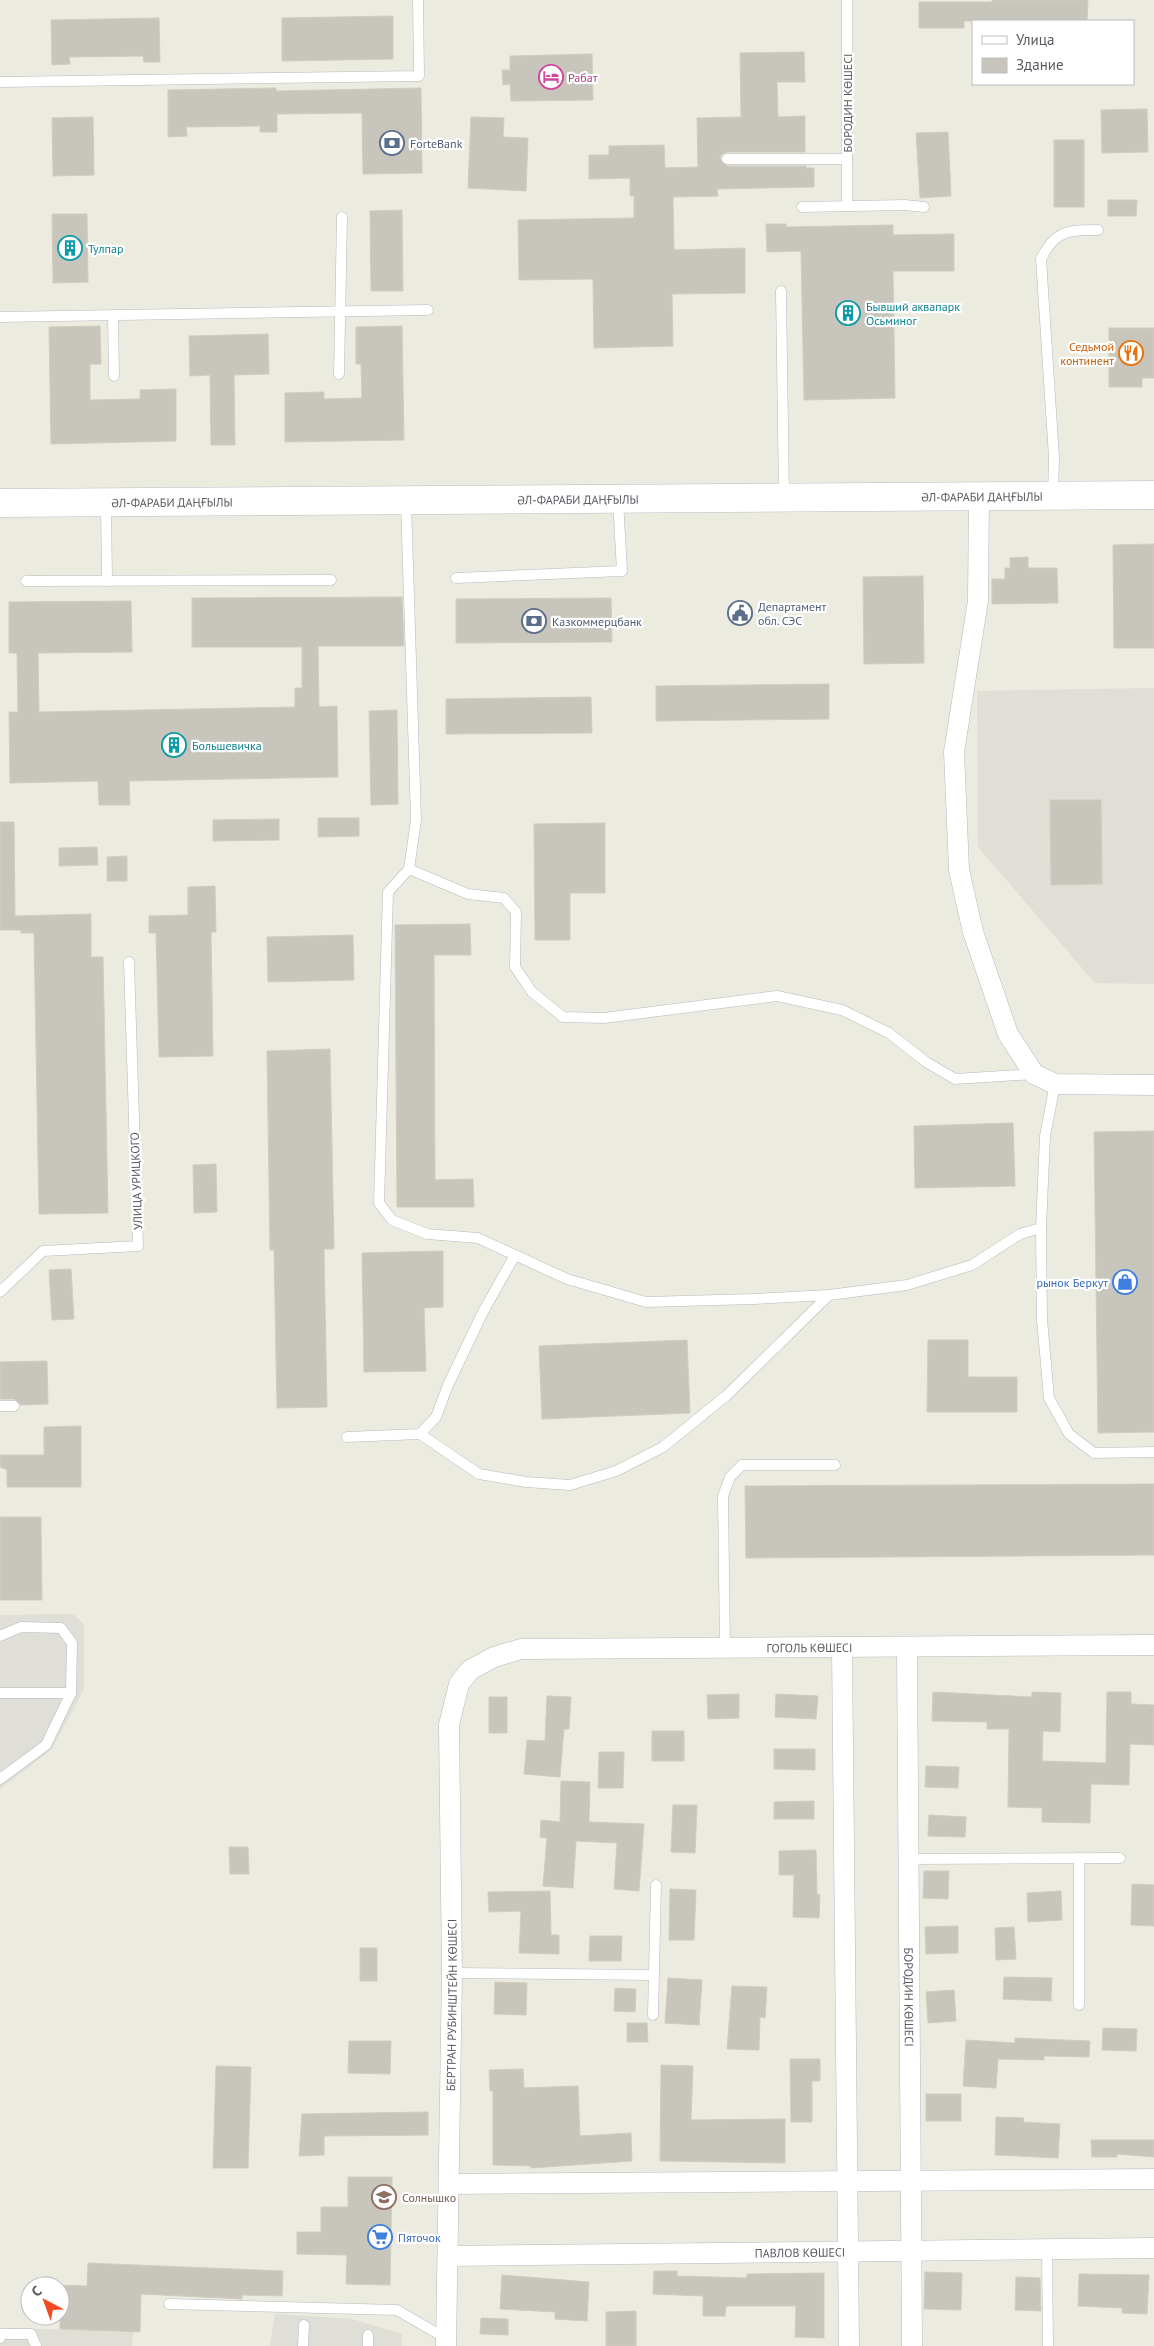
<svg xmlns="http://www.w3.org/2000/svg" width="1154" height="2346" font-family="'PT Sans',sans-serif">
	<rect width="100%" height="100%" fill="#ecebdf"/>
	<g fill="#dfded7">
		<polygon points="1154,688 1154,984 1095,983 978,847 977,691"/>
		<polygon points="73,1614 84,1624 84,1689 52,1749 0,1789 0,1615"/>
		<polygon points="275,2314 352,2319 402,2334 402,2346 270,2346"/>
		<polygon points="8,2328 133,2332 132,2346 0,2346 0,2331"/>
	</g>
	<g fill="#c7c5bc" stroke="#d1cdbd">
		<polygon points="992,0 1088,0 1087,21 964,21 964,28 919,28 919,2 992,2"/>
		<polygon points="393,16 393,59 282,61 282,18"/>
		<polygon points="159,18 160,62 144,62 143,56 69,57 70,64 52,65 51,20"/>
		<polygon points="804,52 805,82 777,82 778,117 805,116 805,152 727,152 721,155 720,159 727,166 806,166 806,168 814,168 814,187 717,189 718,196 673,197 674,250 745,248 745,293 672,294 673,346 594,348 593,279 519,280 518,220 634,218 634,196 630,196 630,178 589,179 589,155 609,155 609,146 664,145 665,168 698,167 697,118 741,117 740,53"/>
		<polygon points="592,54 593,100 511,101 510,84 503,85 502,70 510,70 510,56"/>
		<polygon points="276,88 276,91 421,88 422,173 363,174 362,113 277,114 277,132 260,132 260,126 186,127 187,136 168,137 168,90"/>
		<polygon points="1147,109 1148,152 1102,153 1101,110"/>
		<polygon points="93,117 94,175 53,176 52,118"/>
		<polygon points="471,117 504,118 503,137 528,138 526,191 468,188"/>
		<polygon points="948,132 951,196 920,198 916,133"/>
		<rect x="1054" y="140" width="30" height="67"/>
		<polygon points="1108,200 1137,200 1136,216 1108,216"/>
		<polygon points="402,210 403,291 371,291 370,211"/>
		<polygon points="52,214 87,214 88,282 53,283"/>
		<polygon points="766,224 786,224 786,227 893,225 893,235 954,234 954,271 893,271 895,398 804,400 801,251 767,252"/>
		<polygon points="100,326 101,364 90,364 90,400 140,399 140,390 176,389 176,441 51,444 49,327"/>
		<polygon points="402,326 404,440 285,442 285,393 324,392 324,399 362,398 361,364 356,364 356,327"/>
		<polygon points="1109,328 1154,328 1154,378 1142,378 1142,387 1109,387"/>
		<polygon points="268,334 269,374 234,375 235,445 211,445 210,375 190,376 189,336"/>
		<polygon points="1154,544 1154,648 1114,648 1113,545"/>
		<polygon points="1028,557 1028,568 1057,568 1058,603 992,604 992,579 1005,579 1005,568 1010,568 1010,558"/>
		<polygon points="923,576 924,663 864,664 863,577"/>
		<polygon points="402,597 404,646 318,646 319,707 337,706 338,777 129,781 130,805 99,805 98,781 10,783 9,712 18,712 17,653 9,653 9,602 131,601 132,652 38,653 39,712 295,707 295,688 302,688 302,647 192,647 192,598"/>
		<polygon points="611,598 612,642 456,643 456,599"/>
		<polygon points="829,684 829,719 656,721 656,686"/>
		<polygon points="591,697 592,733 446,734 446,699"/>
		<polygon points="397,710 398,804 371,805 369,711"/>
		<polygon points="1050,800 1101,800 1102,884 1051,885"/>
		<polygon points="318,818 359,818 359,836 318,837"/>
		<polygon points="279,819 279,840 213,841 213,820"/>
		<polygon points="0,822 14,822 15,916 91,914 91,957 103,957 108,1213 39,1214 34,933 21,933 21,930 0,930"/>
		<polygon points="605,823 605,893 570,893 570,940 535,940 534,824"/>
		<polygon points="97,847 98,865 59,866 59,848"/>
		<polygon points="127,856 127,881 107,881 107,857"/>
		<polygon points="215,886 216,932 211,932 213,1056 159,1057 156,933 149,933 149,916 188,915 188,887"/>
		<polygon points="470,924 471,955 434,955 435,1180 473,1179 474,1207 397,1207 395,925"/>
		<polygon points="353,935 354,980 268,982 267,937"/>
		<polygon points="330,1049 334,1249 324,1249 327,1407 277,1408 274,1250 270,1250 267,1051"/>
		<polygon points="1013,1123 1015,1186 915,1188 914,1126"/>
		<polygon points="1154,1131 1154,1432 1098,1433 1094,1132"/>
		<polygon points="216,1164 217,1212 194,1213 193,1165"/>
		<polygon points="443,1251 443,1307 424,1308 426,1371 364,1372 362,1253"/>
		<polygon points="71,1269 74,1319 52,1320 49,1270"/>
		<polygon points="687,1340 690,1413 542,1419 539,1346"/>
		<polygon points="928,1340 968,1340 968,1377 1017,1377 1017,1412 927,1412"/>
		<polygon points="47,1361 48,1404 21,1405 14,1399 0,1399 0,1362"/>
		<polygon points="81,1426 81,1487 7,1487 7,1470 0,1467 0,1455 44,1455 44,1427"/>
		<polygon points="1154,1484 1154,1555 746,1558 745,1486"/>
		<polygon points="0,1517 41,1517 42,1600 0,1600"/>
		<polygon points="933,1692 1032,1697 1032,1692 1061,1693 1060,1732 1043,1731 1042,1761 1106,1763 1107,1692 1131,1692 1131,1704 1154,1705 1154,1745 1130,1744 1129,1785 1091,1784 1090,1823 1042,1822 1042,1808 1008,1807 1009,1729 987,1729 987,1722 932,1721"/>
		<polygon points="739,1694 739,1718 708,1719 707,1695"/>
		<polygon points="776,1694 818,1696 816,1719 775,1717"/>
		<polygon points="547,1696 571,1697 569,1729 564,1729 560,1777 524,1774 527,1740 545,1741"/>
		<rect x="489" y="1697" width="18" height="36"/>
		<rect x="652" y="1731" width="32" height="30"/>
		<polygon points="774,1749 815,1749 815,1770 774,1769"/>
		<polygon points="599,1752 624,1752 623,1788 598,1788"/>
		<polygon points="926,1766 959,1767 958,1788 925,1787"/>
		<polygon points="561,1781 590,1782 589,1822 644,1824 639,1891 614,1889 617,1843 576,1841 573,1888 543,1886 547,1838 540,1837 541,1820 560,1822"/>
		<polygon points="814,1801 814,1819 774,1819 774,1802"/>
		<polygon points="673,1805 697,1805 695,1853 671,1852"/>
		<polygon points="929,1815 966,1817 965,1837 928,1836"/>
		<polygon points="229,1847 248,1847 249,1874 230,1874"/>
		<polygon points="816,1850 817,1894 820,1895 819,1918 793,1917 794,1875 779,1875 779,1851"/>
		<polygon points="924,1871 949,1871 948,1899 923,1898"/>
		<polygon points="1132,1884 1154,1885 1154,1926 1131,1925"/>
		<polygon points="670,1889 696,1890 694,1940 669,1940"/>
		<polygon points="550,1891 551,1935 559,1935 559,1954 519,1953 521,1911 489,1912 488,1892"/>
		<polygon points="1061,1891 1062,1920 1028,1922 1027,1893"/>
		<polygon points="958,1926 958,1953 926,1954 925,1927"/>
		<polygon points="1014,1927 1016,1959 996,1960 995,1928"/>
		<polygon points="590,1936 622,1936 621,1961 589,1961"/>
		<rect x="360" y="1948" width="17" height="33"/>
		<polygon points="1004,1977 1052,1978 1051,2001 1003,1999"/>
		<polygon points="668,1978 702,1980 699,2025 665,2023"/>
		<polygon points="495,1982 527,1983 526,2015 494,2014"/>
		<polygon points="732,1986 767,1987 765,2018 760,2017 759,2050 727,2049"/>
		<polygon points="615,1988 636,1989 635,2012 614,2011"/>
		<polygon points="954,1990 956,2021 928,2023 926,1992"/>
		<polygon points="627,2023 647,2023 648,2042 627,2042"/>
		<polygon points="1103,2028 1137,2029 1136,2051 1102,2050"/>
		<polygon points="1015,2038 1090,2041 1089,2057 1044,2056 1044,2060 998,2059 996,2088 963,2086 966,2040 1015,2043"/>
		<polygon points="349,2041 391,2041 390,2074 348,2073"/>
		<polygon points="790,2059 820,2059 820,2081 812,2081 812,2122 791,2122"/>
		<polygon points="661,2065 693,2066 691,2120 785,2119 785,2163 660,2161"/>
		<polygon points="216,2066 251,2067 248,2168 213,2168"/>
		<polygon points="523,2069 524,2088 578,2086 580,2136 631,2133 632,2161 531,2168 531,2166 493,2165 493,2091 490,2091 489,2070"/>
		<rect x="926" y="2094" width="35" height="27"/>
		<polygon points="428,2112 428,2135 324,2136 324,2155 299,2156 302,2114"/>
		<polygon points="996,2117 1024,2118 1023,2122 1060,2124 1058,2158 995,2155"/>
		<polygon points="1091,2140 1154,2140 1154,2157 1117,2154 1117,2157 1092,2157"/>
		<polygon points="348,2177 392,2177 390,2285 346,2284 347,2255 297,2254 297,2232 321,2232 321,2207 348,2207"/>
		<polygon points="88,2263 283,2271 282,2296 242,2295 242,2299 141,2294 140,2332 60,2329 60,2285 87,2286"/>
		<polygon points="654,2271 677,2271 677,2276 747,2278 747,2274 824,2273 824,2338 795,2337 796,2306 726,2306 725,2316 703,2316 703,2296 653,2294"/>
		<polygon points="925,2272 962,2273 961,2310 924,2309"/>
		<polygon points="1079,2274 1149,2275 1147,2314 1122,2313 1122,2308 1078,2306"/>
		<polygon points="502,2275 589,2282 587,2321 555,2319 555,2312 500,2309"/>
		<polygon points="1016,2277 1040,2278 1041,2311 1015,2310"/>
		<polygon points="636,2311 636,2346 606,2346 606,2312"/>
		<polygon points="481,2318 508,2319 508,2335 480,2334"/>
	</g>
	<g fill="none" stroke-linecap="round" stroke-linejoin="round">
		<defs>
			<g id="service">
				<polyline points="0,82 419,76 418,0"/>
				<polyline points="727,159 847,159"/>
				<polyline points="847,206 847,0"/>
				<polyline points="802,207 905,205 924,207"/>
				<polyline points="781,291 784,497"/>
				<polyline points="113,315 114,376"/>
				<polyline points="0,317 428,310"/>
				<polyline points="339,374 342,217"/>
				<path d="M1053,495L1054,457L1041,259C1055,230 1069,230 1098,230"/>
				<polyline points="406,502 416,820 409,869 388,892 379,1203 392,1220 427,1234 478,1238 567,1279 646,1302 754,1299 829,1295 907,1285 972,1265 1020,1234 1041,1228 1045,1136 1055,1084"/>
				<polyline points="106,504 107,581"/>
				<polyline points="456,578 622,571 618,500"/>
				<polyline points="26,581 331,580"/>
				<polyline points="409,869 468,894 504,898 516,912 515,967 532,992 563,1017 604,1018 777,996 842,1010 889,1033 926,1062 955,1079 1034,1074"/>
				<polyline points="1041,1228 1042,1319 1049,1398 1069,1434 1094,1453 1154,1452"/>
				<polyline points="0,1292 43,1251 138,1246 129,962"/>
				<polyline points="0,1406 14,1406"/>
				<polyline points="420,1434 479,1474 526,1482 570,1485 616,1471 663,1447 727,1395 829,1295"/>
				<polyline points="347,1437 420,1434 436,1417 448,1385 483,1312 515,1255"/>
				<polyline points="0,1636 21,1627 61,1628 72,1643 71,1693 46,1745 0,1779"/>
				<polyline points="725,1649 723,1496 730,1477 742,1465 835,1465"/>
				<polyline points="0,1693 71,1693"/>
				<polyline points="1079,1858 1079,2005"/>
				<polyline points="909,1859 1120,1858"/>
				<polyline points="452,1973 654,1975"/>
				<polyline points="653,2015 656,1885"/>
				<polyline points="1047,2250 1048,2346"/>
				<polyline points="169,2304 397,2310 447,2339"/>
				<polyline points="0,2338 2,2334 31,2334 36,2346"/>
				<polyline points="303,2346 304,2325"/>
				<polyline points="368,2346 368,2335"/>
			</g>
			<g id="minor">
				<polyline points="979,497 978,601 954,752 959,870 973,932 1008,1034 1034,1074 1055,1084 1154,1085"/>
				<polyline points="842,1648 849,2346"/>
				<path id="s1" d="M907,1648L912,2346"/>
				<polyline points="449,2184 1154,2179"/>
				<path id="s2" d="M448,2256L1154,2248"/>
				<path id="s3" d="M446,2346L452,1973L449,1725L459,1684L470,1670L494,1657L521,1649L1154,1645"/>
			</g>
			<g id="secondary">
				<path id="s4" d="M0,503L1154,495"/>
			</g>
		</defs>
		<use href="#service" stroke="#b7b9bf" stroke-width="11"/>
		<use href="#minor" stroke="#b7b9bf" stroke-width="21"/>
		<use href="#secondary" stroke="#babcc4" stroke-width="29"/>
		<use href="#service" stroke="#fff" stroke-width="10"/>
		<use href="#minor" stroke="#fff" stroke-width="20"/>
		<use href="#secondary" stroke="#fff" stroke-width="28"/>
	</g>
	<defs>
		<symbol id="hotel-ring" viewBox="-11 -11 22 22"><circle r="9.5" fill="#fff" stroke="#d1479c" stroke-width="1.5"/><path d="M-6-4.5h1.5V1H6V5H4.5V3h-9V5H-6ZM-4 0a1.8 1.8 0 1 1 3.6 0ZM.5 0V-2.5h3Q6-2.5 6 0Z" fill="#d1479c"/></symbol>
		<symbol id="bank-ring" viewBox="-11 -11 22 22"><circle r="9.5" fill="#fff" stroke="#5c6f8a" stroke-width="1.5"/><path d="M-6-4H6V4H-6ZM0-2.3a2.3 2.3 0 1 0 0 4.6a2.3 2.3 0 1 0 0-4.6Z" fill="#5c6f8a"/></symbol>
		<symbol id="building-ring" viewBox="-11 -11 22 22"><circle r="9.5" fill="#fff" stroke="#0f9aa8" stroke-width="1.5"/><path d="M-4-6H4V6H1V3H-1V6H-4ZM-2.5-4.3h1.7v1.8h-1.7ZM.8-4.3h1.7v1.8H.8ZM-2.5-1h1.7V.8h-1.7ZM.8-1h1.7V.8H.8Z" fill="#0f9aa8"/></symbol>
		<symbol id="restaurant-ring" viewBox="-11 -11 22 22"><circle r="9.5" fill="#fff" stroke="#e8710a" stroke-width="1.5"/><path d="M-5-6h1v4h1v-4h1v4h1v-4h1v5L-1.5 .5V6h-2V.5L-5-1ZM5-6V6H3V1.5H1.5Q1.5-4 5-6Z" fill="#e8710a"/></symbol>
		<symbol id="civic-ring" viewBox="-11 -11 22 22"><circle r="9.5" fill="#fff" stroke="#5c6f8a" stroke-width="1.5"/><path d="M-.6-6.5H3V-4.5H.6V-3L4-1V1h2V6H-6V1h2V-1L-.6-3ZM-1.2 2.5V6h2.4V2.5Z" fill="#5c6f8a"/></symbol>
		<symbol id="shop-ring" viewBox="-11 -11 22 22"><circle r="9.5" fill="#fff" stroke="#3f7fe0" stroke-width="1.5"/><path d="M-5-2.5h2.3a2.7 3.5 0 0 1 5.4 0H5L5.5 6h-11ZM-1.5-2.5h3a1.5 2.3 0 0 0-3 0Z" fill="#3f7fe0"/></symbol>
		<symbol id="school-ring" viewBox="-11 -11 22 22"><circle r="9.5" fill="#fff" stroke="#8d6e63" stroke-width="1.5"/><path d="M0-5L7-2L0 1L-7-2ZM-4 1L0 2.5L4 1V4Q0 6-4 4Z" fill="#8d6e63"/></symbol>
		<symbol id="supermarket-ring" viewBox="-11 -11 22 22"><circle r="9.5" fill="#fff" stroke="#3f7fe0" stroke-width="1.5"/><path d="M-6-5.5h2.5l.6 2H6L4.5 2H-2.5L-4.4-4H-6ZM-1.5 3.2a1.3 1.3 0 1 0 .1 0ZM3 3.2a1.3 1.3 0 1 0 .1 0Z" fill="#3f7fe0"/></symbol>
	</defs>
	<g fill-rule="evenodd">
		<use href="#hotel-ring" x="537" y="63" width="28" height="28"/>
		<use href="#bank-ring" x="378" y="129" width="28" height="28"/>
		<use href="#building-ring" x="56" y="234" width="28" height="28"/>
		<use href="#building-ring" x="834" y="299" width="28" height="28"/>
		<use href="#restaurant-ring" x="1117" y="339" width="28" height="28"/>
		<use href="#civic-ring" x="726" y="599" width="28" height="28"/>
		<use href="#bank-ring" x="520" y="607" width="28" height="28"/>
		<use href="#building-ring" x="160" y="731" width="28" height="28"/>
		<use href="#shop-ring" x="1111" y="1268" width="28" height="28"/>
		<use href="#school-ring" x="370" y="2183" width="28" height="28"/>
		<use href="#supermarket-ring" x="366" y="2223" width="28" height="28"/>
	</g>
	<g text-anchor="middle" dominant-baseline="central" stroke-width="4.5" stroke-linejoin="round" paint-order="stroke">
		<g font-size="12" fill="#b23c85" stroke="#fff" text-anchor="start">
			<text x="568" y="77">Рабат</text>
		</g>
		<g font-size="12" fill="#585b61" stroke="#fff">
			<text transform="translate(847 103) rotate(-90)">БОРОДИН КӨШЕСІ</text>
			<text stroke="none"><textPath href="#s4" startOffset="982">ӘЛ-ФАРАБИ ДАҢҒЫЛЫ</textPath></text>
			<text stroke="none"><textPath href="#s4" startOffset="578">ӘЛ-ФАРАБИ ДАҢҒЫЛЫ</textPath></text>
			<text stroke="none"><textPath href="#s4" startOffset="172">ӘЛ-ФАРАБИ ДАҢҒЫЛЫ</textPath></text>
			<text transform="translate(136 1181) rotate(-92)">УЛИЦА УРИЦКОГО</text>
			<text stroke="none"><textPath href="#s3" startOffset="1025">ГОГОЛЬ КӨШЕСІ</textPath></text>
			<text stroke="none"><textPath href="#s1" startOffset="349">БОРОДИН КӨШЕСІ</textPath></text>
			<text stroke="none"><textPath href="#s3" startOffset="341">БЕРТРАН РУБИНШТЕЙН КӨШЕСІ</textPath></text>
			<text stroke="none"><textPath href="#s2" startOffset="352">ПАВЛОВ КӨШЕСІ</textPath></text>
		</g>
		<g font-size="12" fill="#4e5e75" stroke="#fff" text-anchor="start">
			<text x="410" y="143">ForteBank</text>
			<text x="758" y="606">Департамент<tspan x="758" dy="14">обл. СЭС</tspan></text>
			<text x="552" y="621">Казкоммерцбанк</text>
		</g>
		<g font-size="12" fill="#0d838f" stroke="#fff" text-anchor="start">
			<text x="88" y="248">Тулпар</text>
			<text x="866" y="306">Бывший аквапарк<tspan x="866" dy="14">Осьминог</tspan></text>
			<text x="192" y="745">Большевичка</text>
		</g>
		<g font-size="12" fill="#c56008" stroke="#fff" text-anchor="end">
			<text x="1114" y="346">Седьмой<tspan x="1114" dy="14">континент</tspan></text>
		</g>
		<g font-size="12" fill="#366cbe" stroke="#fff" text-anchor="end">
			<text x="1108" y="1282">рынок Беркут</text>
			<text x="398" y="2237" text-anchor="start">Пяточок</text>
		</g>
		<g font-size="12" fill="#785e54" stroke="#fff" text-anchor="start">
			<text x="402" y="2197">Солнышко</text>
		</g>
	</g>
	<rect x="972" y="20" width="162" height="65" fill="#ffffff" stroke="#bcbdc0"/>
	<rect x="982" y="36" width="25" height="8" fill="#ffffff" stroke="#bcbdc0"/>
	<text x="1016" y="45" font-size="15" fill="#585b61">Улица</text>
	<rect x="982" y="58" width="25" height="15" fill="#c7c5bc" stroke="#bcbdc0"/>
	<text x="1016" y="70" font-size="15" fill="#585b61">Здание</text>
	<g transform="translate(45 2301) rotate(319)"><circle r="24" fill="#ffffff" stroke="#bcbdc0"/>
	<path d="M0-4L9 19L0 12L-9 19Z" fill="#f14c21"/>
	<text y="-8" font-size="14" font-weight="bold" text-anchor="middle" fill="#585b61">С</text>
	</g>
</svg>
